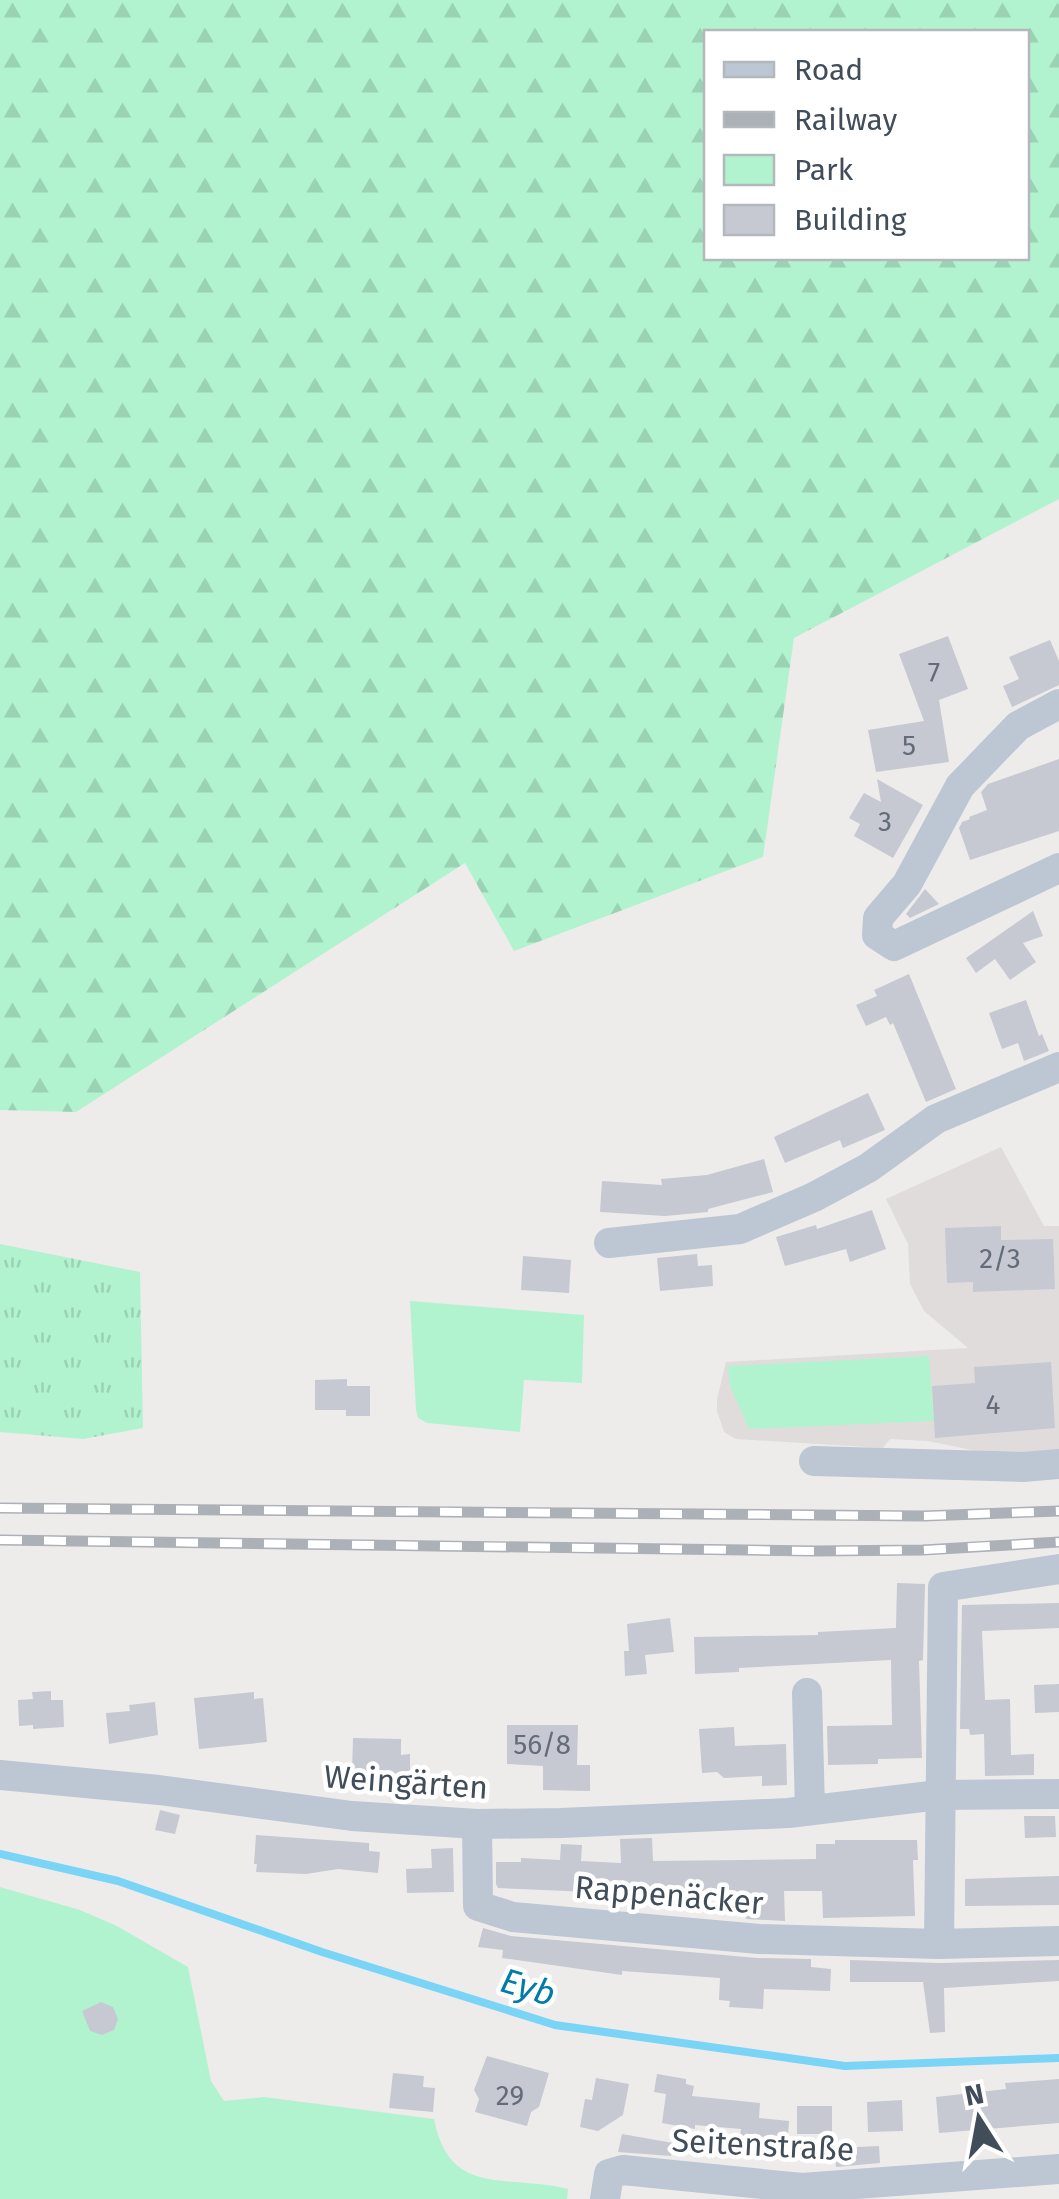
<svg xmlns="http://www.w3.org/2000/svg" width="1059" height="2199" font-family="'Fira Sans',sans-serif">
	<defs>
		<pattern id="grass-tufts" width="24" height="20" patternUnits="userSpaceOnUse" patternTransform="scale(2.5)"><rect width="24" height="20" fill="#b2f3cf"/><path d="M3 7l-1-3M5 7V3M7 7l1-3M15 17l-1-3M17 17v-4M19 17l1-3" fill="none" stroke="#9ad2b4"/></pattern>
		<pattern id="forest-firs" width="22" height="20" patternUnits="userSpaceOnUse" patternTransform="scale(2.5)"><rect width="22" height="20" fill="#b2f3cf"/><path d="M5 1l3.5 6h-7zM16 11l3.5 6h-7z" fill="#9ad2b4"/></pattern>
	</defs>
	<rect width="100%" height="100%" fill="#eeebeb"/>
	<polygon fill="#e0dcdc" points="1001,1147 1044,1226 1059,1226 1059,1452 991,1454 928,1441 890,1439 883,1448 736,1439 724,1432 717,1411 717,1399 726,1362 968,1348 924,1311 910,1284 908,1244 886,1199"/>
	<polygon fill="url(#grass-tufts)" points="0,1244 140,1272 143,1428 83,1439 0,1432"/>
	<path fill="url(#forest-firs)" fill-rule="evenodd" d="M0,0H1059V499L794,638L763,857L514,951L465,863L76,1112L0,1110ZM706,32H1026V258H706Z"/>
	<g fill="#b2f3cf">
		<polygon points="410,1301 584,1315 582,1383 524,1380 520,1432 427,1423 418,1418 416,1410"/>
		<polygon points="929,1356 934,1421 749,1429 730,1386 728,1366"/>
		<path d="M0,1887L80,1910L117,1926L188,1967L211,2081L224,2101L264,2097L434,2119C450,2199 507,2173 568,2189L567,2199H0Z"/>
	</g>
	<g fill="none" stroke-linecap="round" stroke-linejoin="round">
		<polyline stroke="#7ad4f5" stroke-width="8" points="0,1854 118,1881 322,1952 555,2025 845,2066 1059,2058"/>
	</g>
	<g fill="#c6c9d2">
		<polygon points="948,636 968,689 939,700 949,762 876,772 868,730 924,721 899,654"/>
		<polygon points="1050,640 1059,661 1059,685 1012,707 1003,686 1019,679 1009,657"/>
		<polygon points="1059,759 1059,831 970,860 959,828 962,822 970,819 969,817 987,810 981,792 988,784"/>
		<polygon points="877,779 923,805 893,858 854,836 860,824 849,818 864,793 881,802"/>
		<polygon points="925,889 939,904 910,918 906,914"/>
		<polygon points="1033,911 1043,936 1023,943 1036,962 1010,980 995,959 976,973 966,958"/>
		<polygon points="909,974 956,1089 926,1102 893,1023 890,1025 886,1017 866,1026 856,1005 877,996 874,990"/>
		<polygon points="1026,1000 1039,1036 1042,1034 1049,1051 1024,1061 1018,1043 1002,1049 989,1013"/>
		<polygon points="868,1093 885,1130 843,1148 840,1140 785,1163 774,1137"/>
		<polygon points="764,1159 773,1192 708,1209 708,1212 665,1216 600,1212 602,1181 662,1185 661,1179 707,1175"/>
		<polygon points="872,1210 886,1249 850,1262 846,1249 785,1266 776,1237 816,1225 817,1229"/>
		<polygon points="1001,1226 1001,1240 1053,1239 1055,1289 973,1292 973,1282 947,1283 945,1228"/>
		<polygon points="697,1254 698,1266 712,1265 713,1286 660,1291 657,1258"/>
		<polygon points="523,1256 571,1260 569,1293 521,1290"/>
		<polygon points="1051,1362 1055,1428 935,1438 932,1386 975,1383 974,1367"/>
		<polygon points="347,1379 347,1386 370,1386 370,1416 346,1416 346,1410 315,1410 315,1380"/>
		<polygon points="897,1583 925,1584 923,1660 919,1661 922,1758 878,1759 878,1764 828,1765 827,1726 892,1725 891,1660 739,1668 739,1672 695,1674 694,1637 818,1635 818,1632 896,1628"/>
		<polygon points="1059,1603 1059,1628 982,1631 985,1700 1010,1699 1011,1755 1034,1754 1034,1775 985,1776 984,1734 970,1735 969,1729 960,1729 962,1605"/>
		<polygon points="670,1618 674,1652 645,1655 647,1674 625,1676 624,1651 629,1651 627,1624"/>
		<polygon points="1059,1684 1059,1712 1035,1713 1034,1685"/>
		<polygon points="51,1691 51,1700 63,1700 64,1727 33,1729 33,1725 19,1726 18,1700 33,1699 32,1692"/>
		<polygon points="254,1692 254,1699 263,1698 267,1742 199,1749 194,1698"/>
		<polygon points="155,1702 158,1735 109,1744 106,1713 130,1711 129,1705"/>
		<polygon points="507,1725 578,1725 577,1765 590,1765 590,1791 543,1790 543,1766 507,1764"/>
		<polygon points="734,1727 735,1746 786,1744 787,1785 762,1786 762,1776 724,1778 717,1772 702,1773 699,1729"/>
		<polygon points="353,1738 401,1739 401,1755 410,1754 410,1773 430,1774 430,1795 394,1794 394,1777 372,1781 362,1773 352,1773"/>
		<polygon points="160,1810 180,1815 175,1834 155,1830"/>
		<polygon points="1024,1816 1055,1816 1056,1837 1025,1838"/>
		<polygon points="256,1835 369,1843 369,1851 380,1852 378,1873 338,1869 306,1874 256,1872 257,1864 254,1864"/>
		<polygon points="652,1838 653,1861 816,1859 816,1844 835,1844 835,1840 917,1840 918,1860 913,1860 915,1916 823,1918 822,1891 784,1891 785,1921 746,1919 746,1895 635,1894 498,1888 496,1884 496,1862 521,1862 521,1858 560,1860 561,1844 582,1845 581,1861 621,1863 620,1839"/>
		<polygon points="453,1848 454,1892 407,1893 406,1869 432,1868 431,1849"/>
		<polygon points="1059,1876 1059,1905 965,1906 965,1879"/>
		<polygon points="483,1928 511,1936 757,1958 811,1959 811,1967 831,1969 830,1991 764,1989 763,2009 729,2007 730,2001 719,2000 720,1978 622,1971 622,1975 502,1958 503,1950 478,1947"/>
		<polygon points="850,1960 939,1963 1059,1960 1059,1981 944,1988 945,2032 930,2033 923,1982 850,1982"/>
		<polygon points="101,2002 113,2007 118,2019 114,2030 102,2035 90,2031 82,2011"/>
		<polygon points="487,2056 549,2073 539,2107 531,2112 527,2126 475,2112 479,2099 474,2090"/>
		<polygon points="393,2073 424,2076 423,2087 435,2088 433,2112 389,2108"/>
		<polygon points="657,2074 686,2079 686,2084 694,2086 692,2096 760,2103 759,2118 789,2121 787,2152 739,2147 741,2129 695,2125 695,2129 662,2123 666,2094 654,2092"/>
		<polygon points="596,2078 629,2084 623,2115 598,2131 580,2127 585,2099 592,2100"/>
		<polygon points="1059,2079 1059,2123 939,2133 936,2097 1006,2089 1005,2083"/>
		<polygon points="902,2100 903,2131 868,2132 867,2102"/>
		<rect x="797" y="2106" width="35" height="28"/>
		<polygon points="622,2134 673,2143 671,2156 618,2152"/>
		<polygon points="879,2146 880,2163 836,2167 835,2148"/>
	</g>
	<g fill="none" stroke-linecap="round" stroke-linejoin="round">
		<g stroke="#bcc7d3" stroke-width="30">
			<polyline points="1059,704 1018,726 960,786 907,884 878,918 877,935 894,946 1059,868"/>
			<polyline points="609,1243 740,1229 814,1197 868,1168 936,1119 1059,1067"/>
			<polyline points="814,1461 1023,1467 1059,1464"/>
			<polyline points="807,1693 810,1810"/>
			<polyline points="0,1775 159,1790 352,1816 477,1824 561,1823 788,1813 939,1795 1059,1794"/>
			<polyline points="477,1824 478,1906 513,1917 759,1939 939,1944 1059,1941"/>
			<polyline points="939,1944 943,1587 1059,1569"/>
			<polyline points="605,2199 609,2174 623,2170 802,2188 1059,2169"/>
		</g>
		<defs>
			<g id="rail">
				<polyline points="0,1508 924,1516 1059,1511"/>
				<polyline points="0,1540 815,1551 923,1550 1059,1542"/>
			</g>
		</defs>
		<use href="#rail" stroke="#acb0b7" stroke-width="11"/>
		<use href="#rail" stroke="#fff" stroke-width="8" stroke-dasharray="22" stroke-linecap="butt"/>
	</g>
	<g text-anchor="middle" dominant-baseline="central" stroke-width="9" stroke-linejoin="round" paint-order="stroke">
		<g font-size="28" fill="#636c78">
			<text x="934" y="672">7</text>
			<text x="909" y="745">5</text>
			<text x="885" y="821">3</text>
			<text x="1000" y="1258">2/3</text>
			<text x="993" y="1404">4</text>
			<text x="542" y="1744">56/8</text>
			<text x="510" y="2095">29</text>
		</g>
		<g font-size="32" fill="#424d5a" stroke="#fff">
			<text transform="translate(406 1782) rotate(4)">Weingärten</text>
			<text transform="translate(669 1895) rotate(5)">Rappenäcker</text>
			<text transform="translate(763 2145) rotate(3)">Seitenstraße</text>
		</g>
		<g font-size="35" font-style="italic" fill="#017ba7" stroke="#fff">
			<text transform="translate(528 1987) rotate(17)">Eyb</text>
		</g>
	</g>
	<rect x="704" y="30" width="325" height="230" fill="#ffffff" stroke="#b3b8bd" stroke-width="2.5"/>
	<rect x="724" y="62" width="50" height="15" fill="#bcc7d3" stroke="#b3b8bd" stroke-width="2.5"/>
	<text x="794" y="80" font-size="30" fill="#424d5a">Road</text>
	<rect x="724" y="112" width="50" height="15" fill="#acb0b7" stroke="#b3b8bd" stroke-width="2.5"/>
	<text x="794" y="130" font-size="30" fill="#424d5a">Railway</text>
	<rect x="724" y="155" width="50" height="30" fill="#b2f3cf" stroke="#b3b8bd" stroke-width="2.5"/>
	<text x="794" y="180" font-size="30" fill="#424d5a">Park</text>
	<rect x="724" y="205" width="50" height="30" fill="#c6c9d2" stroke="#b3b8bd" stroke-width="2.5"/>
	<text x="794" y="230" font-size="30" fill="#424d5a">Building</text>
	<g transform="translate(979 2119) rotate(349)" stroke="#ffffff" stroke-width="8" paint-order="stroke">
	<path d="M0-8L18 38L0 25L-18 38Z" fill="#424d5a"/>
	<text y="-15" font-size="28" font-weight="bold" text-anchor="middle" fill="#424d5a">N</text>
	</g>
</svg>
